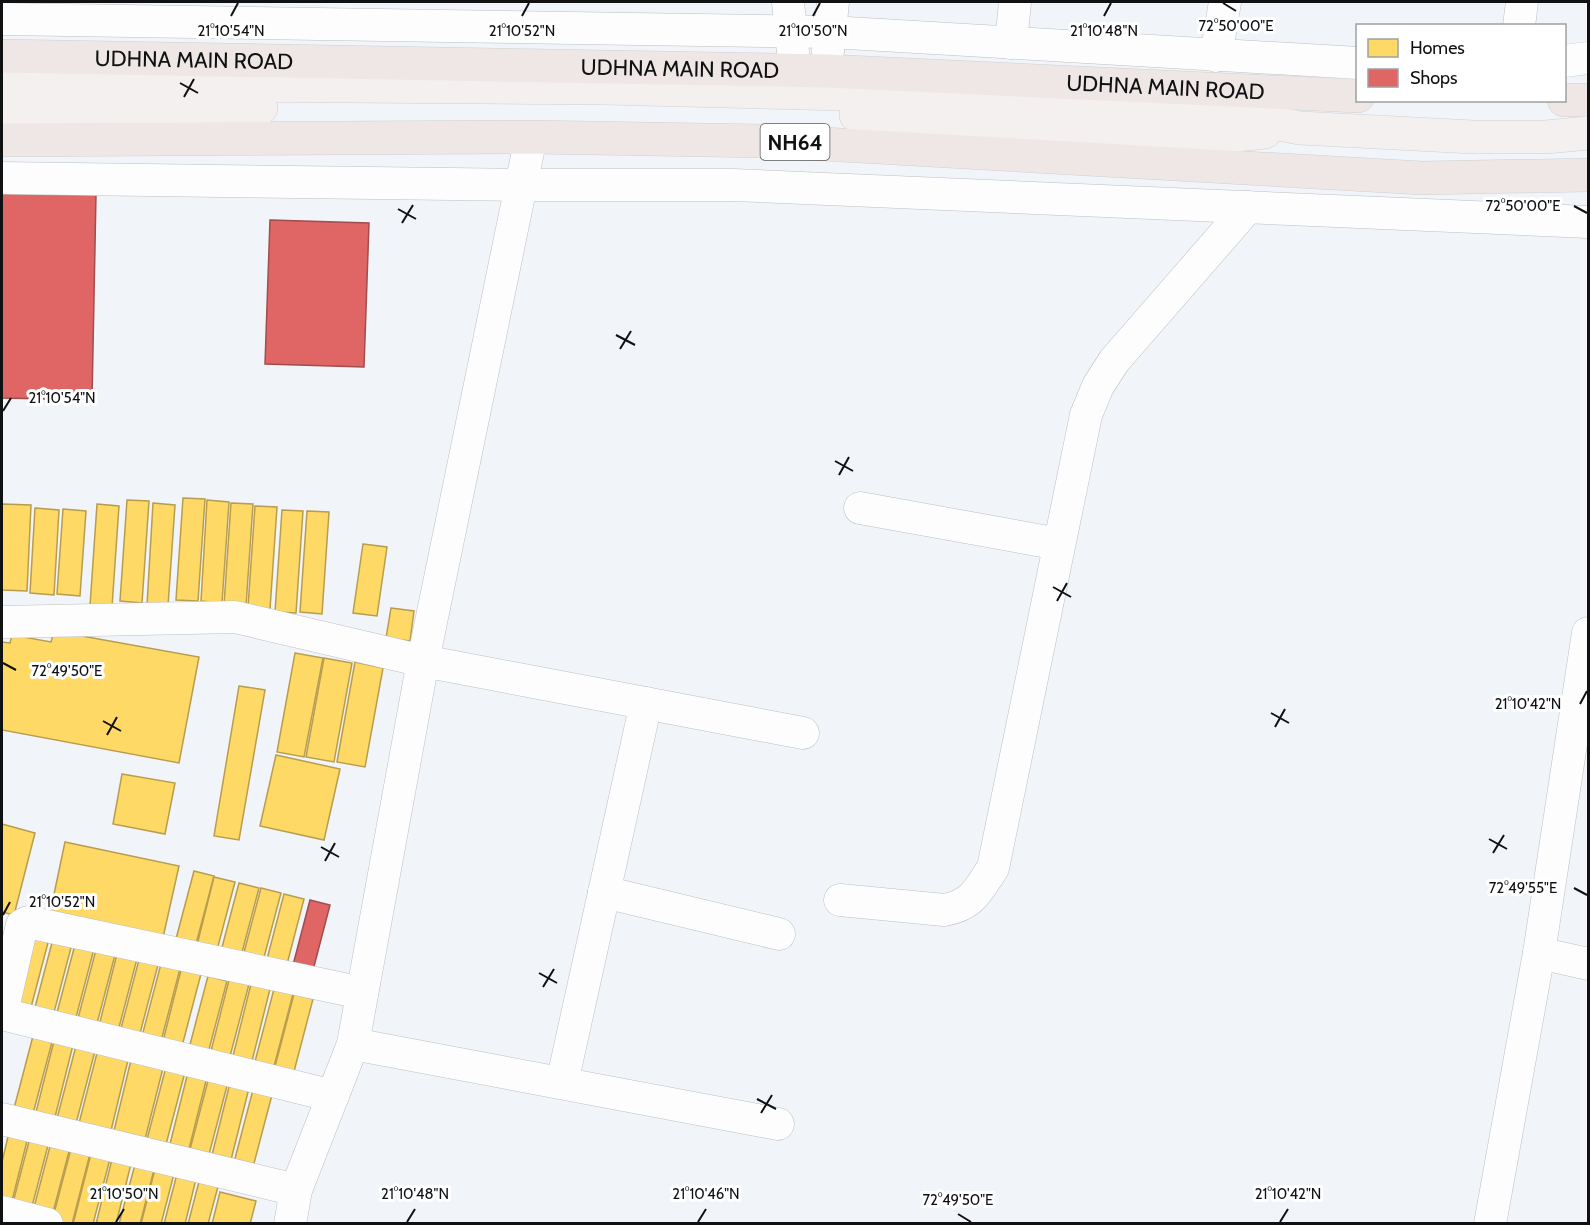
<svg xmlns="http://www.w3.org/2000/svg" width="1590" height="1225" font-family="Cabin,sans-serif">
	<rect width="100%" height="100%" fill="#f1f4f8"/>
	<g fill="#ffd966" stroke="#b79d4d" stroke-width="1.5">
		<polygon points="183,498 205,499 198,601 176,600"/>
		<polygon points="127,500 149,501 142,603 120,601"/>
		<polygon points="207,500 229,502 222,603 201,601"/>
		<polygon points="153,503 175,505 168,606 147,605"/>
		<polygon points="231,503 253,504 246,606 224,605"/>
		<polygon points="2,504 31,505 27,591 2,590"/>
		<polygon points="97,504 119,506 112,607 90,606"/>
		<polygon points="255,506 277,507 270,609 248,607"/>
		<polygon points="35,508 59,510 54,595 30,593"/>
		<polygon points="63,509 86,511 80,596 57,594"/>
		<polygon points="282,510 303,511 296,613 275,612"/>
		<polygon points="307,511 329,512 322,614 300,612"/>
		<polygon points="363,544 387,547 377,616 353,613"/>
		<polygon points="391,608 414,611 410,641 386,638"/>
		<polygon points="54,631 199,657 179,763 2,730 2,642 10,643 12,635 51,642"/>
		<polygon points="295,653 323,658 304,757 277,752"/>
		<polygon points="324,658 352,663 334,762 306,757"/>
		<polygon points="355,662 383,668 365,767 337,762"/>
		<polygon points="239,686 265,690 239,840 214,836"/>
		<polygon points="276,755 340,769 324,840 260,826"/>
		<polygon points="122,774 175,783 165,834 113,824"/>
		<polygon points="2,824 35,833 14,915 2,912"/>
		<polygon points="65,842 179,866 162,942 49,918"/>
		<polygon points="194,871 214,876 196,944 176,939"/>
		<polygon points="214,877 235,882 217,950 197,945"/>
		<polygon points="239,883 259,888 241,956 221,951"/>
		<polygon points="261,888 281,893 263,961 243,956"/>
		<polygon points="284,894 304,899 286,968 266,963"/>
		<polygon points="31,930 50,935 29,1015 10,1010"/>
		<polygon points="54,935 73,940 52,1020 33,1015"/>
		<polygon points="76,941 95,945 74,1025 55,1020"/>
		<polygon points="97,946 116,951 95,1031 76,1026"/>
		<polygon points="118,950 138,955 117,1035 98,1030"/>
		<polygon points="140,956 159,961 138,1041 119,1036"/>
		<polygon points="162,960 181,965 160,1045 141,1040"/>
		<polygon points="182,966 202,970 181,1050 162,1045"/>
		<polygon points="208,976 227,981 206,1061 187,1056"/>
		<polygon points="229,980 249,984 228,1064 209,1059"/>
		<polygon points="251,984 270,989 250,1069 231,1064"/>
		<polygon points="274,989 293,994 272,1074 253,1069"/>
		<polygon points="294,994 313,999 292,1079 273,1074"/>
		<polygon points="33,1036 52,1042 31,1121 12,1116"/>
		<polygon points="54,1041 73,1045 53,1125 34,1120"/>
		<polygon points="76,1046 95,1051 74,1131 55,1126"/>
		<polygon points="97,1053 128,1060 109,1139 77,1131"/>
		<polygon points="131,1060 163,1068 143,1147 112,1139"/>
		<polygon points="166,1067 185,1072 164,1152 145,1147"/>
		<polygon points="188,1072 207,1077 187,1157 168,1152"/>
		<polygon points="209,1077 228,1082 207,1162 188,1157"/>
		<polygon points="230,1083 249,1088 229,1168 210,1163"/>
		<polygon points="254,1086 273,1091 252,1171 233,1166"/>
		<polygon points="11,1124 30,1129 10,1209 2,1207 2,1162"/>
		<polygon points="32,1130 51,1134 30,1214 11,1210"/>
		<polygon points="53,1135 72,1140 51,1220 32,1215"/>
		<polygon points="73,1141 92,1146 72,1224 63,1224 52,1221"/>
		<polygon points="93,1146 112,1151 93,1224 73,1224"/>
		<polygon points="114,1151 133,1156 116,1224 96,1224"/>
		<polygon points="137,1157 156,1162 140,1224 119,1224"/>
		<polygon points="157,1161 176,1166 161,1224 141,1224"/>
		<polygon points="178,1170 197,1175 185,1224 164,1224"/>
		<polygon points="201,1174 220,1179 208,1224 188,1224"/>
		<polygon points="220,1192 256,1201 250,1224 212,1224"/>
	</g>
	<g fill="#e06666" stroke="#a14c4d" stroke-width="1.5">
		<polygon points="2,192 96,194 92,400 2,398"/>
		<polygon points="270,220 369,223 364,367 265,364"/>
		<polygon points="310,900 330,905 312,974 292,969"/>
	</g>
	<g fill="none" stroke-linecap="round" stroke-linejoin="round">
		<defs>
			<g id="minor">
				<polyline points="788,2 793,52"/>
				<polyline points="2,19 830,32 1358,63"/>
				<polyline points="1519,26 1522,2"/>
				<polyline points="1011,43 1015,2"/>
				<polyline points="828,51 833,2"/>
				<polyline points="1216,56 1225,2"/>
				<polyline points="1564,61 1588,58"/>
				<polyline points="2,178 521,185 733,185 1588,222"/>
				<polyline points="860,508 1059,544"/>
				<polyline points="2,622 235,617 423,661 803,733"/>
				<polyline points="604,892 779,934"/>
				<path d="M840,900L944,910C973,905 978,890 993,868L1086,415L1098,386L1114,361L1248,207"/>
				<polyline points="1539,953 1588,964"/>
				<polyline points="2,1013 22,925 28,922 362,993"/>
				<polyline points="2,1014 333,1096"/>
				<polyline points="353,1044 778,1124"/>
				<polyline points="562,1083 646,703"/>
				<polyline points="2,1119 296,1190"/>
				<polyline points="2,1212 47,1224"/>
				<polyline points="290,1224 296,1190 353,1044 423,661 531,137"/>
				<polyline points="1490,1224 1539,953 1588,633"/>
			</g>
			<g id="major">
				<polyline points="2,81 207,85 604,88 1007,98 1214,111 1300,128 1473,137 1546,137 1588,133"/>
				<polyline points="2,112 261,108"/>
				<polyline points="856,115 1207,138 1265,132"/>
			</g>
			<g id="highway">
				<path id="s1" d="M2,56L826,71L1358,96"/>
				<polyline points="1564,100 1588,100"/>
				<polyline points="2,140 531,137 771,141 1422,178 1588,175"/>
			</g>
		</defs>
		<use href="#minor" stroke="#bdbfc2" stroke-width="33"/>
		<use href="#major" stroke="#cfd0d2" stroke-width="34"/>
		<use href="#highway" stroke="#cfd0d2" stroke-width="34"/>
		<use href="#minor" stroke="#fdfdfe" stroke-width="32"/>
		<use href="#major" stroke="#f4f0ef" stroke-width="33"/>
		<use href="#highway" stroke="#efe7e5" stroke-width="33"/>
	</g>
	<path fill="none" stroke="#0f1113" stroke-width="2" d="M1223,3L1236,11M231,16L238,3M522,16L529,3M813,16L820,3M1104,16L1111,3M180,83L198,93M184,97L194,79M1574,206L1587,213M398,209L416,219M402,223L413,205M616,335L635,345M620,349L631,331M3,411L11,398M835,461L853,471M839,475L849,457M1053,587L1071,597M1057,601L1067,583M3,663L16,670M1580,704L1587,691M1271,713L1289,723M103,721L121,731M1275,727L1285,709M107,735L117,717M1489,839L1507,849M321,847L339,857M1493,853L1504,835M325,861L335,843M1574,888L1587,895M3,915L10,902M539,973L557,983M543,987L554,969M757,1099L776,1109M761,1113L772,1095M958,1214L971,1222M116,1222L124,1209M407,1222L415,1209M698,1222L706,1209M1280,1222L1288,1209"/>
	<g text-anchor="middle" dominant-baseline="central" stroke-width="6" stroke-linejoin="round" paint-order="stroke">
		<rect fill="#fff" stroke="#57585a" stroke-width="1.5" x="760.5" y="124" width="69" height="36" rx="4.5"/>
		<g font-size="21" font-weight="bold" fill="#0f1113">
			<text x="795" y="142">NH64</text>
		</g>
		<g font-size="22" fill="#0f1113" stroke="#fff">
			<text stroke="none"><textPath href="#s1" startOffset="192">UDHNA MAIN ROAD</textPath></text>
			<text stroke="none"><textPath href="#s1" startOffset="678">UDHNA MAIN ROAD</textPath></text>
			<text stroke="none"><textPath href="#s1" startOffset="1164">UDHNA MAIN ROAD</textPath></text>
		</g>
	</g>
	<g font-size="15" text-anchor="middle" fill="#0f1113" stroke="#fff" stroke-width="6" stroke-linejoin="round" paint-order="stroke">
		<text x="1236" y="31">72°50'00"E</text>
		<text x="231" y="36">21°10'54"N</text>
		<text x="522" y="36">21°10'52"N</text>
		<text x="813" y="36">21°10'50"N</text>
		<text x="1104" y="36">21°10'48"N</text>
		<text x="1523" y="211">72°50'00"E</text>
		<text x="62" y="403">21°10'54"N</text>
		<text x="67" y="676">72°49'50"E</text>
		<text x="1528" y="709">21°10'42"N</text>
		<text x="1523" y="893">72°49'55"E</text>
		<text x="62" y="907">21°10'52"N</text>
		<text x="124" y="1199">21°10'50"N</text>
		<text x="415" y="1199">21°10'48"N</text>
		<text x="706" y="1199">21°10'46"N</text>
		<text x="1288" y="1199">21°10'42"N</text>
		<text x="958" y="1205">72°49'50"E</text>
	</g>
	<rect width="1590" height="1225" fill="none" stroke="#0f1113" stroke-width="6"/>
	<rect x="1356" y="24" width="210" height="78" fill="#ffffff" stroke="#9fa0a1" stroke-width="1.5"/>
	<rect x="1368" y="39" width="30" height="18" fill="#ffd966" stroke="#9fa0a1" stroke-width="1.5"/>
	<text x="1410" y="54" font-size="18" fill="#0f1113">Homes</text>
	<rect x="1368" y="69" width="30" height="18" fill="#e06666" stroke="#9fa0a1" stroke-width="1.5"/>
	<text x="1410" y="84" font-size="18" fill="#0f1113">Shops</text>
</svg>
